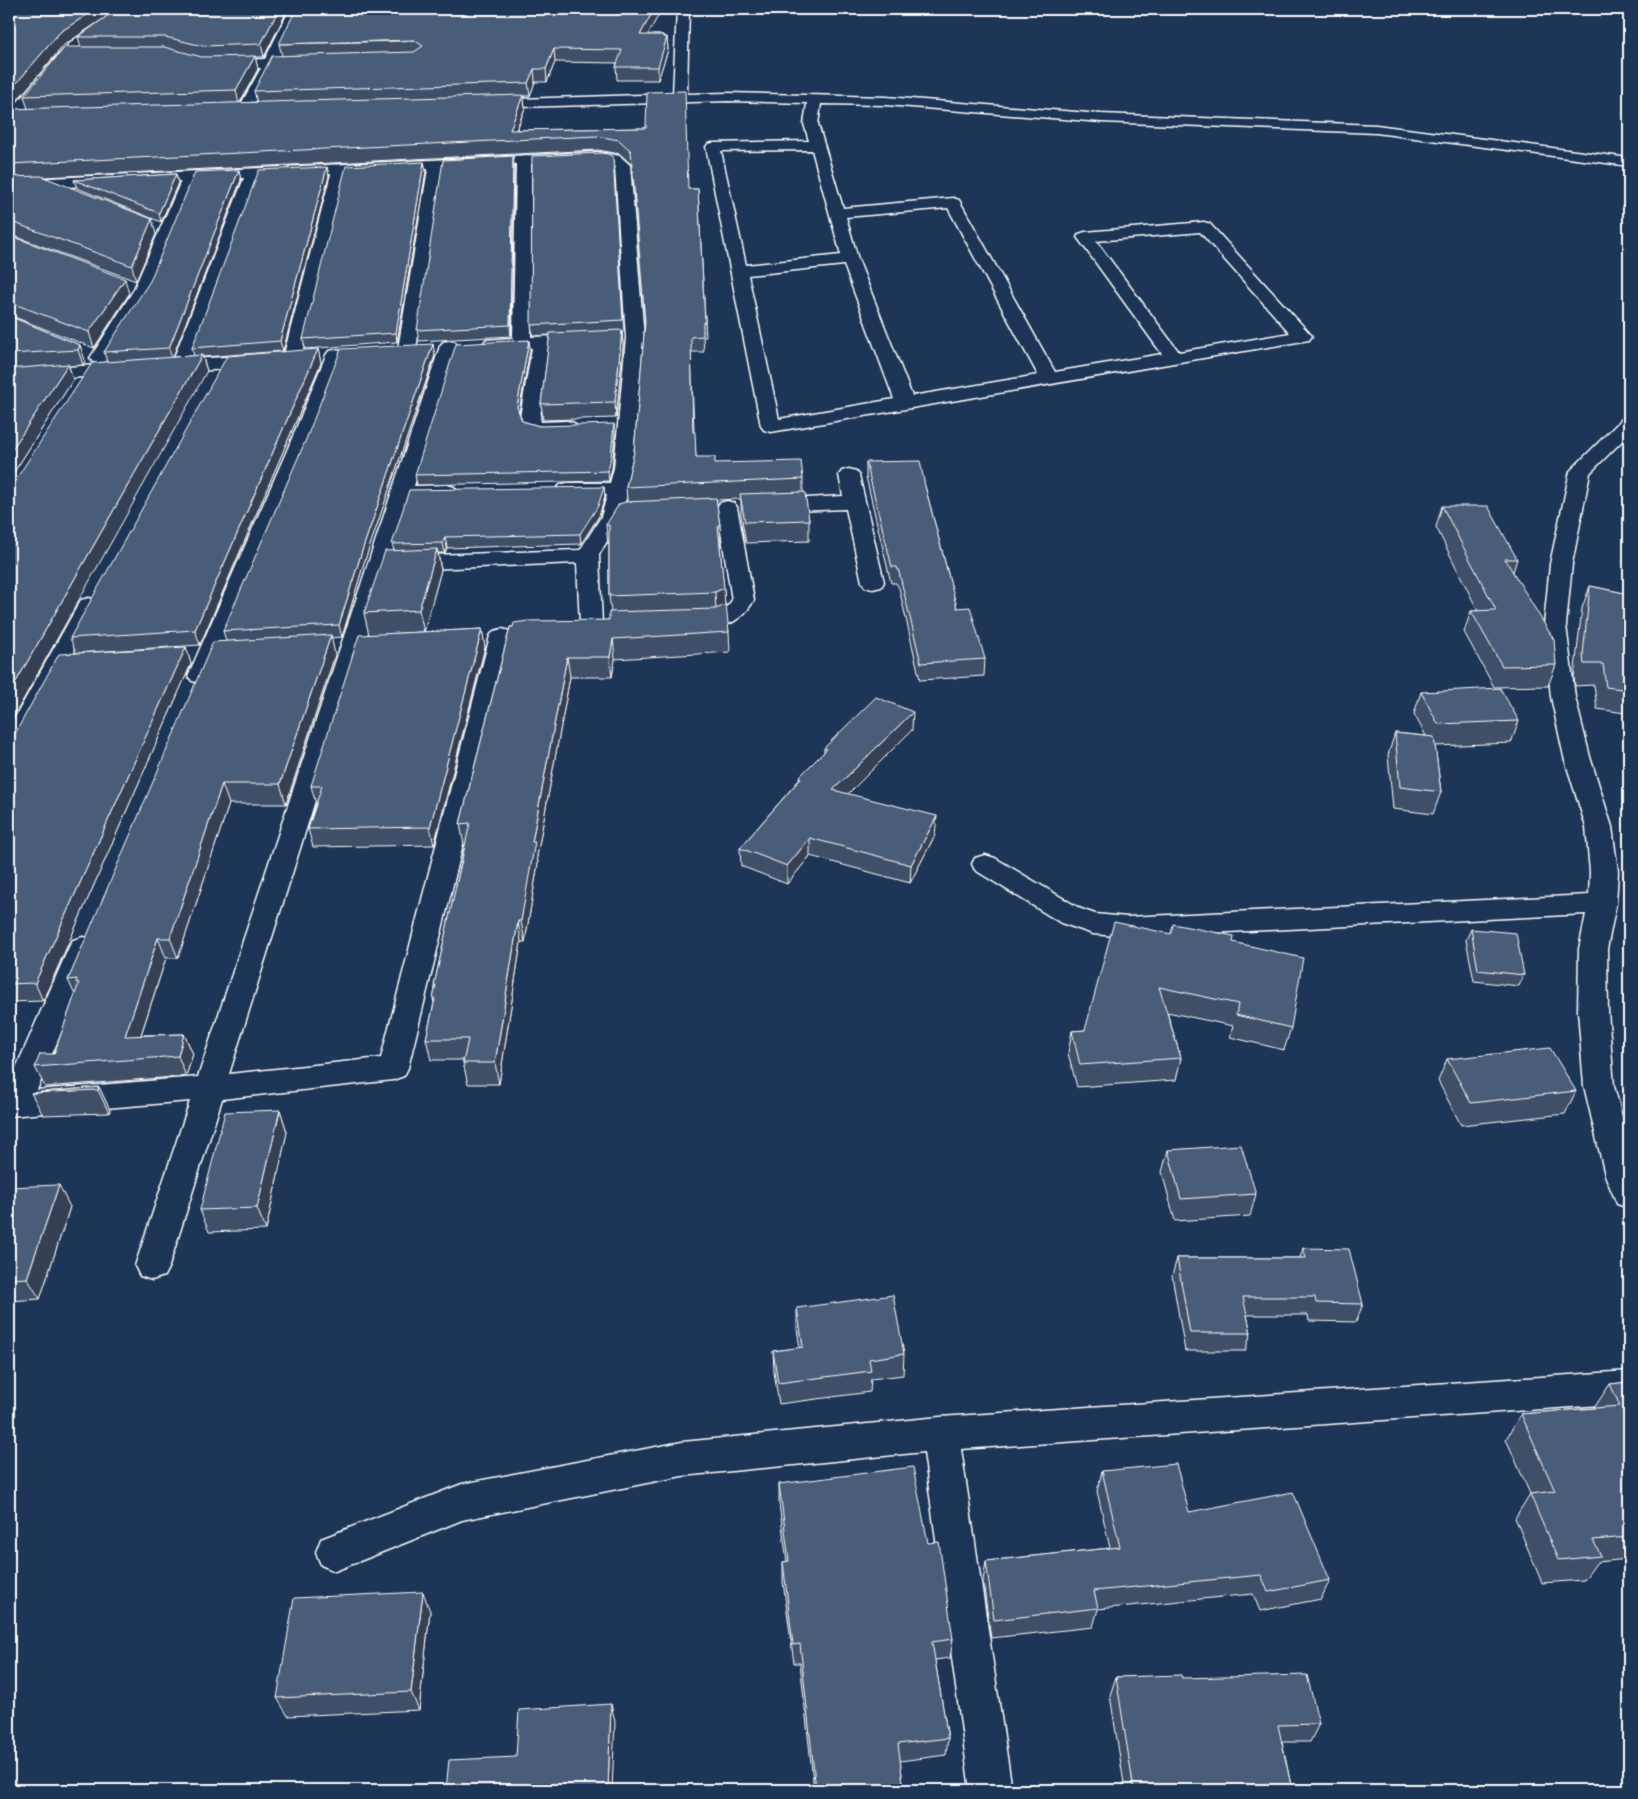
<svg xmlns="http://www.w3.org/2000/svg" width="1638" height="1799" font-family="'Balsamiq Sans',sans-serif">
	<rect width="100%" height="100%" fill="#1d3557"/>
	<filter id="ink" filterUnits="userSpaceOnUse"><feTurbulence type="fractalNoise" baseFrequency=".02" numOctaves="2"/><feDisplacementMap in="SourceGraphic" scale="10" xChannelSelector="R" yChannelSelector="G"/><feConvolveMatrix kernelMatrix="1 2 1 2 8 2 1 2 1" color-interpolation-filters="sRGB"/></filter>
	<g filter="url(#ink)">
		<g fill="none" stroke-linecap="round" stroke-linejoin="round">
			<defs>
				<g id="street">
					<polygon points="290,9 302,9 279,59 305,58 312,62 305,66 274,67 249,114 239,114 237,111 261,68 221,69 214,65 221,61 265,59"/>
					<path d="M677,9H689L687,94L728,93L886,97L1101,114L1376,125L1629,158V166L1376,133L1101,122L886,105L821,104L818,124L843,208L953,198L959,200L1055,372L1162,354L1077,237L1079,234L1085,232L1204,222L1210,224L1312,336L1309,340L1303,341L771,432L764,430L761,426L706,147L708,144L713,143L809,141L804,124L807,103L728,101L488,108L481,104L488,100L673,94ZM812,150L841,255L746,265L721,151ZM948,208L1038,375L912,396L858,259L846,217ZM1200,232L1290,333L1179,352L1096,241ZM844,265L894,399L779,419L748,275Z"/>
					<path d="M110,16L114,17L116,20L114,23C76,49 47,83 18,120H9V113C29,88 80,24 110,16Z"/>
					<path d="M598,152L620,156L630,165L644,338L634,468L621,517L599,555L602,624L599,629L591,631L583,629L580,624L577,563L401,570L393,568L390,563L393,558L401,556L580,550L601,517L607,495H567L560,493L557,489L560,485L567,483H610L614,468L626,338L615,166L608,162L598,160L531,164V337L586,335L592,336L595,340L592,344L550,347L540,417L541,422L567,421L574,423L577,427L574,431C558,435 541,434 525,430L520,417L532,348L492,349L486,348L483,344L486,340L513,338L516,164L443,168L416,349L413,353L407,354L401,353L398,349L428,169L346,173L301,358L298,362L292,363L286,362L283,358L331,174L260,177L192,359L260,355L266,357L269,361L266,365L260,367L180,372L161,370L159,366L161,362L173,360L244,178L196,180L151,291L105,362L99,363L93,362L90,358L133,291L181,181L9,190V180Z"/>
					<polygon points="449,341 455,342 458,346 414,486 447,485 454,487 457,491 454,495 410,499 229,1074 381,1058 490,636 494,631 502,629 510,631 514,636 408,1068 404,1076 393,1080 222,1099 169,1266 164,1276 152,1280 140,1276 135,1266 190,1101 9,1116 9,1084 69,947 73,940 83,937 93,940 97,947 37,1090 198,1077 440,346 443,342"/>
					<polygon points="335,350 341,351 344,355 308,448 212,676 208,681 200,683 192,681 188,676 288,448 326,355 329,351"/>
					<polygon points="125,363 132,365 134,369 132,373 9,383 9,371"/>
					<polygon points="1629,417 1629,434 1590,473 1572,564 1566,625 1575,697 1590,757 1612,827 1618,872 1616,904 1607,949 1608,1011 1614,1086 1629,1144 1629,1208 1617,1204 1605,1175 1584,1086 1578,1011 1579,949 1586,914 1127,937 1093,934 1061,923 975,870 972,864 975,858 985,855 995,858 1081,909 1095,914 1127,917 1589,895 1590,872 1586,827 1564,757 1551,697 1544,625 1550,564 1570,471 1622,419"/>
					<polygon points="849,469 856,471 859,475 884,582 881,587 873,589 865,587 862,582 846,509 769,512 762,510 759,506 762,502 769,500 843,496 839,475 842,471"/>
					<path d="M727,501L734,503L737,507L754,600C739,627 713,633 684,626L681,621L684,616C702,612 721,619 732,600L717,507L720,503Z"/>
					<polygon points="89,598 97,600 100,605 21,750 18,756 9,758 9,728 78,605 81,600"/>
					<polygon points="1629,1371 1629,1403 961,1449 1012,1790 970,1790 924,1452 682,1476 462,1520 335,1571 321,1565 316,1552 321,1539 462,1484 682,1442 940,1417"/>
				</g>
			</defs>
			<use href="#street" stroke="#fff" stroke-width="3"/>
			<use href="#street" fill="#1d3557" fill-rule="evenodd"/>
		</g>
		<g fill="#405068" stroke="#fff" fill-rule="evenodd">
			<path d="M9,9H288L264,57H255L258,69L240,103L257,102L254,91L282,56L279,44L648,35H663V37H667L668,50L658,80H617L616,67L617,63L555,62L547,82H535L530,96H524L525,108L517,130L646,128L688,189H698L706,337H703L704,352H691L694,432L696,457L715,463L803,479V492L809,520V541L746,543L741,515V499L716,500L720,525L721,543L720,544L725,606L729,632L730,652L615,659L612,677H570L537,856L538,863L525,942H521L499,1084H468L463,1063V1060H431L426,1039L434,1003L433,999L435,989L434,985L465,845H464L460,824L510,627L609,620L611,612L609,596V544H608L606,525L627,501L626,487L634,452L645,323L632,165L620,154L598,150L44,177L156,234L136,281L9,234ZM104,18L78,37L81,47L24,96L28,109H10L64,45Z"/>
			<polygon points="613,157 624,331 622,331 623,346 616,418 543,420 541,404 550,335 533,336 531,325"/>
			<polygon points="424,162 426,171 397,342 305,349 303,339"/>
			<polygon points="514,166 511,336 419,341 417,330"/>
			<polygon points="327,167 329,176 283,351 203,357 207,371 10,487 107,362 104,352 239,170 241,180 172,357 194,356 192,348"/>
			<polygon points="176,174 178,183 161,222 77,188 74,180"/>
			<polygon points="9,235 129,294 94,348 9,315"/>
			<polygon points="9,316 80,345 85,361 83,365 69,366 73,380 9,480"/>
			<polygon points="529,340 530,350 519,412 522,421 539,426 615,434 612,468 609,481 417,485 415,475"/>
			<polygon points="318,349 321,363 200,645 76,653 70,638"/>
			<polygon points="435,355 364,563 342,637 331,638 335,655 286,804 229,804 178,958 166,958 141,1035 184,1034 193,1054 186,1076 45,1087 35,1067 54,1054 75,995 68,980 226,641 223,631"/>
			<polygon points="866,462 925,486 957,608 985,659 984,676 920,680 899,588 896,583 891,583 866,477"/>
			<polygon points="604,487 605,497 599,516 581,544 447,548 445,553 438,553 441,570 424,632 386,634 482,629 485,647 434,845 313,847 308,829 316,804 311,786 369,635 364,613 394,550 392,544"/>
			<polygon points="1442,506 1517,559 1513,572 1556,665 1548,686 1494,687 1464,632 1471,611 1478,611 1436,527"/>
			<polygon points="1590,586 1629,594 1629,733 1627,732 1625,713 1597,709 1594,685 1575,686 1574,677 1582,608"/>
			<polygon points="186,647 191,664 43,1001 9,1002 9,740 12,739"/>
			<polygon points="1421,692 1519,721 1511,743 1435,746 1441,792 1433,814 1393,809 1388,755 1395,733 1426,736 1414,714"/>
			<polygon points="912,730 848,794 935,835 910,883 810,856 787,884 741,866 740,848 799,780 799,777 824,752 824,748"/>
			<polygon points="1471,929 1524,975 1519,986 1474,981 1466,940"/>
			<polygon points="1171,934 1233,942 1291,1028 1284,1050 1230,1037 1233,1026 1167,1012 1181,1058 1176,1080 1077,1087 1068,1053 1072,1031 1085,1030"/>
			<polygon points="1447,1059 1576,1091 1565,1114 1461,1125 1438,1081"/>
			<polygon points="99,1087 110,1110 109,1113 43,1115 31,1093"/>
			<polygon points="280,1110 287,1132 266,1230 209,1232 200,1210"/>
			<polygon points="1168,1150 1256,1194 1250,1216 1175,1221 1162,1172"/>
			<polygon points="9,1187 70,1207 40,1299 9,1301"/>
			<polygon points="1303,1248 1363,1304 1356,1322 1309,1321 1308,1315 1247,1315 1251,1333 1245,1351 1185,1351 1172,1276 1177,1258 1300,1258"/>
			<polygon points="797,1308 904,1354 903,1375 871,1379 870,1392 779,1404 774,1372 773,1351 800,1348 797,1329"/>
			<polygon points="1629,1382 1629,1559 1597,1562 1584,1580 1542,1583 1515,1518 1530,1494 1506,1439 1521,1414 1594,1408 1610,1384"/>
			<polygon points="1102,1471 1330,1580 1321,1599 1260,1611 1253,1594 1098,1609 1093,1627 991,1638 983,1581 986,1561 1110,1548 1097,1491"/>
			<polygon points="779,1484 928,1543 953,1639 950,1658 935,1660 948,1738 946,1755 900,1761 904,1790 814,1790 800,1663 794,1663 783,1582 783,1562 787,1562 779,1504"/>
			<polygon points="430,1611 419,1710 288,1716 277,1698"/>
			<polygon points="1116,1677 1182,1678 1319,1724 1310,1742 1282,1742 1292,1790 1125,1790 1110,1695"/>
		</g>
		<g fill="#344155" stroke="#fff">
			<polygon points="96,9 118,9 64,45 9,110 9,92 60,32"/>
			<polygon points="279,9 288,9 264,57 261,44"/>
			<polygon points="654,9 662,9 641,47 640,35"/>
			<polygon points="663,35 664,47 667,37 668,50 658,80 658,67"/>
			<polygon points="554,49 555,62 547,82 546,69"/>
			<polygon points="255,56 258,69 239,104 236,90"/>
			<polygon points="534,69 535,82 530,96 528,83"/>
			<polygon points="523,95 525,108 512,140 510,130"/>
			<polygon points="513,156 514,166 511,336 510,325"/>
			<polygon points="424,162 426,171 397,342 396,333"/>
			<polygon points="327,167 329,176 283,351 280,341"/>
			<polygon points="239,170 241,180 172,359 169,348"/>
			<polygon points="176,174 178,183 161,222 159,213"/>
			<polygon points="152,219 156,234 136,281 132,266"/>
			<polygon points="125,279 129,294 94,348 89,332"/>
			<polygon points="622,330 623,346 616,418 615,402"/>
			<polygon points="529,340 530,350 518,417 517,407"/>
			<polygon points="433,344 435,355 364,563 342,637 339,625 362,551"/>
			<polygon points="80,345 85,361 83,365 78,350"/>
			<polygon points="318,349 321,363 200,645 195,630"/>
			<polygon points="202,355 207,371 9,725 9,694"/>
			<polygon points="68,364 73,380 9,480 9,454"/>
			<polygon points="614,424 615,434 612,468 609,481 608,471"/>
			<polygon points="604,487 605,497 599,516 581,544 580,534"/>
			<polygon points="445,537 447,548 445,553 443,543"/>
			<polygon points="437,549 441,570 424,632 419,610"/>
			<polygon points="724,588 725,607 716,611 715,592"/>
			<polygon points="482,629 485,647 434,845 430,827"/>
			<polygon points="331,635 335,655 286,804 280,784"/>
			<polygon points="613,639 615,659 612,677 610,657"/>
			<polygon points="186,647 191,664 43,1001 35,983"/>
			<polygon points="567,657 570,677 537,856 538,863 525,942 521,921 532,842"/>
			<polygon points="913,712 912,730 833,809 833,790"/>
			<polygon points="222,784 229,804 178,958 170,938"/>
			<polygon points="937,816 935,835 910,883 911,865"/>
			<polygon points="810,838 810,856 787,884 787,866"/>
			<polygon points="518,921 521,942 499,1084 495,1063"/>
			<polygon points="158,938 166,958 134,1056 125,1036"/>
			<polygon points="184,1034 193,1054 186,1076 178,1056"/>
			<polygon points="99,1087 110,1110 109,1113 98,1090"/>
			<polygon points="280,1110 287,1132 266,1230 257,1208"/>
			<polygon points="59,1185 70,1207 40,1299 27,1278"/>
			<polygon points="423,1592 430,1611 419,1710 411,1692"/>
			<polygon points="611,1704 615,1722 612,1790 608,1790"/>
		</g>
		<g fill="#4a5d79" stroke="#fff">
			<polygon points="9,9 96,9 60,32 9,92"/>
			<polygon points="117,9 279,9 261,44 203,46 165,37 78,37"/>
			<polygon points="296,9 654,9 640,35 663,35 663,37 667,37 658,67 616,67 622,50 554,49 546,69 534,69 528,83 254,91 272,56 414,52 423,46 414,40 279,44"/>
			<polygon points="65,47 164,47 202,57 255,56 236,90 24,96"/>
			<polygon points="685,91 688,189 698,189 705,322 703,322 703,336 691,337 693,432 695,432 696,457 715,457 715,463 801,461 803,479 626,487 634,452 645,322 631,151 619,140 597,136 9,164 9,109 523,95 510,130 646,128 647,92"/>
			<polygon points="601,153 608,154 613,157 623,320 531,325 532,156"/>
			<polygon points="513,156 510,325 417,330 443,160"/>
			<polygon points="424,162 396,333 303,339 346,166"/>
			<polygon points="327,167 280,341 192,348 259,170"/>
			<polygon points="239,170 169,348 104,352 150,281 195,172"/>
			<polygon points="176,174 159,213 74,180"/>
			<polygon points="41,176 152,219 132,266 9,221 9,177"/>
			<polygon points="9,235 125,279 89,332 9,302"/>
			<polygon points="9,316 80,345 78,350 9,354"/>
			<polygon points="622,330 615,402 541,404 550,333"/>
			<polygon points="529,340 517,407 522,421 539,426 614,424 611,457 608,471 415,475 456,344"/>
			<polygon points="433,344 362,551 339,625 223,631 307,437 341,349"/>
			<polygon points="318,349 195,630 70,638 227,356"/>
			<polygon points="202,355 9,694 9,487 10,487 14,482 92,363"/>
			<polygon points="68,364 9,454 9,369"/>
			<polygon points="920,461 925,486 957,608 970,607 985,659 921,663 899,572 897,567 892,567 866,462"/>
			<polygon points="604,487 598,506 580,534 445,537 443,543 392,544 409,490"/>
			<polygon points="805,492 809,520 745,522 740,494"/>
			<polygon points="716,498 720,525 718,525 724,588 715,592 609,596 609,525 606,525 619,504 625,502"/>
			<polygon points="1442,506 1488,506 1517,559 1505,559 1554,640 1556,665 1502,666 1471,611 1496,610"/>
			<polygon points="437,549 419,610 364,613 385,551"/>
			<polygon points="1590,586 1629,594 1629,690 1606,687 1603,664 1584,664 1583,655"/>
			<polygon points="726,605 729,632 613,639 610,657 567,657 532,842 535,842 521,921 518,921 495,1063 463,1063 468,1039 426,1039 435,999 433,999 436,985 434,985 470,823 460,824 510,627 513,627 514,623 528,621 609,620 609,612 715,609"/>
			<polygon points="482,629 430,827 308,829 322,786 311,786 359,635"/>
			<polygon points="331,635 280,784 222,784 170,938 158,938 125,1036 184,1034 178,1056 35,1067 40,1054 54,1054 79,983 76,983 77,979 68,980 213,642"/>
			<polygon points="186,647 35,983 9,984 9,740 12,739 59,654"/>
			<polygon points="1500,688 1519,721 1438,724 1421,692"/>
			<polygon points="876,697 913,712 833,790 937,816 911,865 810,838 787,866 740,848 801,778 799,777 827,749 824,748"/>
			<polygon points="1395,733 1434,737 1441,792 1400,787"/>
			<polygon points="1114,922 1171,934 1173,924 1234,936 1233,942 1303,958 1291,1028 1236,1015 1238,1004 1159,987 1181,1058 1080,1065 1072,1031 1085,1030"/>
			<polygon points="1471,929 1516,933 1524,975 1478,970"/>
			<polygon points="1550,1048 1576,1091 1471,1103 1447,1059"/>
			<polygon points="99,1087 98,1090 31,1093"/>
			<polygon points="280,1110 257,1208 200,1210 225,1112"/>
			<polygon points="1241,1145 1256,1194 1181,1199 1168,1150"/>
			<polygon points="59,1185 27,1278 9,1279 9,1187"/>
			<polygon points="1303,1248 1349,1249 1363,1304 1316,1303 1315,1297 1243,1297 1251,1333 1190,1333 1177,1258 1306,1258"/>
			<polygon points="893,1295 904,1354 869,1359 871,1371 778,1383 773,1351 803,1347 797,1308"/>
			<polygon points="1629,1382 1629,1537 1593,1540 1601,1556 1558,1560 1530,1494 1555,1491 1521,1414 1620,1406 1610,1384"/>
			<polygon points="1176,1464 1189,1512 1293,1492 1330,1580 1268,1592 1261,1575 1094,1591 1098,1608 994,1620 986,1561 1120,1547 1102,1471"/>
			<polygon points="913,1467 928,1543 939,1542 953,1639 932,1642 948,1738 898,1744 904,1790 816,1790 800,1644 793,1645 783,1562 789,1561 779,1484"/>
			<polygon points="423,1592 411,1692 277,1698 294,1598"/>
			<polygon points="1181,1675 1182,1678 1307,1675 1319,1724 1278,1725 1292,1790 1134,1790 1116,1677"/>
			<polygon points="611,1704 608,1790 446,1790 449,1760 516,1757 519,1710"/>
		</g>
	</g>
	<rect width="1638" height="1799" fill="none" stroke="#1d3557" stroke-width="30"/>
	<rect x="15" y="15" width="1608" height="1769" fill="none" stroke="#fff" stroke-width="2" filter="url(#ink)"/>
</svg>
